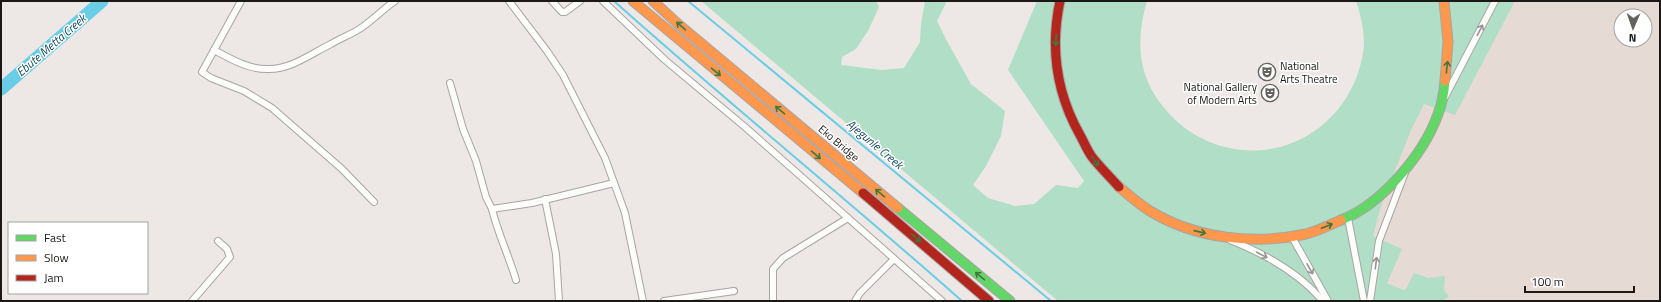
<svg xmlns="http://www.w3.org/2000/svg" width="1661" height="302" font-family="'Titillium Web',sans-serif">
	<rect width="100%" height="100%" fill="#ede8e6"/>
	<path fill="#e6dad5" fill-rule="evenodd" d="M1508,1H1660V301H1441L1449,297L1405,294L1384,284L1367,237L1421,99ZM1621,16H1645V40H1621Z"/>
	<path fill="#b0dec6" d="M701,1H876L879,7L869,29L856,49L842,57L841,65L882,70L904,68L920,42L921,24L925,1H947L937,21L947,41L971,84L1005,111L1001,136L986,166L973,185L988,198L1015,206L1034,204L1056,185L1078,188L1084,181L1008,70L1037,1H1147C1136,38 1137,73 1161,104C1207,165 1296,167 1342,104C1354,88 1362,66 1364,46C1364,30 1361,15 1356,1H1515L1455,115L1424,104L1411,130L1381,206L1373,236L1402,249L1387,283L1403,290L1406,289L1414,273L1428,278L1445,276L1444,290L1449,297L1441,301H1058Z"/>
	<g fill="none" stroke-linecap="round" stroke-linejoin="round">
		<g stroke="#69cde5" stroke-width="2">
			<path d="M614,1C728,103 847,199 962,301"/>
			<polyline points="688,1 1051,301"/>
		</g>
		<polyline stroke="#69cde5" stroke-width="13" points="1,89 102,1"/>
		<defs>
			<g id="street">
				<polyline points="241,1 202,72 211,78 244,91 272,108 342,169 374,202"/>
				<polyline points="509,1 547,51 563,75 605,158 625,213 643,301"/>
				<polyline points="552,1 562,12 565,12 580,1"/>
				<polyline points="603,1 665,60 745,127 942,301"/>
				<path d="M214,50C231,59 249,70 269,69C292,69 312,53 331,44C341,38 352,34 361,28C373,20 383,9 395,1"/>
				<polyline points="450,83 463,129 476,161 486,197 492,209 532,203 614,183"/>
				<polyline points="1445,97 1495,1"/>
				<polyline points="545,199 556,254 559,301"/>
				<path d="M492,209C498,234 509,256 516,280"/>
				<polyline points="1348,218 1364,301"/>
				<polyline points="1292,237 1328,301"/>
				<path d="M1230,240C1263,253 1299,273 1323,301"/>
				<polyline points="192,301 230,257 227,249 218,241"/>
				<polyline points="664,301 734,291"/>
				<polyline points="773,301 773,269 783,258 848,218"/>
				<polyline points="855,301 860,293 894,259"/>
				<polyline points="1370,301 1379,241 1406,170"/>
			</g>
			<g id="fast">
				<polyline points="898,208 1010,301"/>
				<path d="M1341,220C1381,205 1424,154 1438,114C1442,104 1444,93 1445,81"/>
			</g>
			<g id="slow">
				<polyline points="633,1 863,193"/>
				<polyline points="653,1 678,24 898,208"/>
				<polyline points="1444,1 1448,42 1445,81"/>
				<path d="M1119,187C1129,195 1139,204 1150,211C1196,239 1254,245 1306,234C1318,231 1330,225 1341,220"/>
			</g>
			<g id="jam">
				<path d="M1060,1C1050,48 1057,94 1080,135C1084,142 1087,150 1092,157C1100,167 1110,177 1119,187"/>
				<polyline points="863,193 989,301"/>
			</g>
		</defs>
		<use href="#street" stroke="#a8a4a3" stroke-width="8"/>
		<use href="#fast" stroke="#a8a4a3" stroke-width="11"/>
		<use href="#slow" stroke="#a8a4a3" stroke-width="11"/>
		<use href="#jam" stroke="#a8a4a3" stroke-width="11"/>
		<use href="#street" stroke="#fcfcfb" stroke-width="6"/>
		<use href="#fast" stroke="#63d668" stroke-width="9"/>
		<use href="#slow" stroke="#ff974d" stroke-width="9"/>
		<use href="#jam" stroke="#b3261e" stroke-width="9"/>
	</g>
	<defs><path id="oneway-shaft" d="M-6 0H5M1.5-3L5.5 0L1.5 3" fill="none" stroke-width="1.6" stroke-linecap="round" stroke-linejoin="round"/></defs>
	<g stroke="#3f773f">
		<use href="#oneway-shaft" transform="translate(681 26) rotate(-139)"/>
		<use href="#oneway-shaft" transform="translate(1056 40) rotate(93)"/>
		<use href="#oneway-shaft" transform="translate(1447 67) rotate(-84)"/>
		<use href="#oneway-shaft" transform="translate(716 72) rotate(40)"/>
		<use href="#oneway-shaft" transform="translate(780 110) rotate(-140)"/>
		<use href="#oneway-shaft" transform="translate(816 155) rotate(40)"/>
		<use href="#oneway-shaft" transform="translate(1095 161) rotate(55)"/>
		<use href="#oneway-shaft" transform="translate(880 193) rotate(-140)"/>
		<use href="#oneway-shaft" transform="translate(1327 226) rotate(-21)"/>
		<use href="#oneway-shaft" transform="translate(1200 232) rotate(13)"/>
		<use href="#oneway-shaft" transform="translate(916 238) rotate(40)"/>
		<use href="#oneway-shaft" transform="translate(980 276) rotate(-140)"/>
	</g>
	<g stroke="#979594">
		<use href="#oneway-shaft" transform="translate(1480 30) rotate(-63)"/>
		<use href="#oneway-shaft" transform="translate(1262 255) rotate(28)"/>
		<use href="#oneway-shaft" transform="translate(1376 263) rotate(-83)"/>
		<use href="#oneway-shaft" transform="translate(1310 269) rotate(60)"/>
	</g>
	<defs>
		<symbol id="theatre-ring" viewBox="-11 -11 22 22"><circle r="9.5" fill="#fff" stroke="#64615f" stroke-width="1.5"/><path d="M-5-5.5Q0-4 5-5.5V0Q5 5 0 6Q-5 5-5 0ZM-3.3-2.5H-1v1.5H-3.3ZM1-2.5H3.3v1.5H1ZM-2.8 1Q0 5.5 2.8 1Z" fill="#64615f"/></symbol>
	</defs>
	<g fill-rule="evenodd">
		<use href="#theatre-ring" x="1257" y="62" width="20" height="20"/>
		<use href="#theatre-ring" x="1260" y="83" width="20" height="20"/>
	</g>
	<g text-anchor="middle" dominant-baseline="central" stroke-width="3" stroke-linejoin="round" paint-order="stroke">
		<g font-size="11" fill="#1b1816" stroke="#fff" text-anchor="start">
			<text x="1280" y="66">National<tspan x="1280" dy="13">Arts Theatre</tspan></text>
			<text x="1257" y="87" text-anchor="end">National Gallery<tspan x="1257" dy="13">of Modern Arts</tspan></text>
		</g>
		<g font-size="11" fill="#1b1816" stroke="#fff">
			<text transform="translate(839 143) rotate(40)">Eko Bridge</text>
		</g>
		<g font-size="12" font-style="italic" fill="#124c5b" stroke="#fff">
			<text transform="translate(51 45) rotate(-41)">Ebute Metta Creek</text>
			<text transform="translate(875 144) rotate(40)">Ajegunle Creek</text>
		</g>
	</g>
	<rect width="1661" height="302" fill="none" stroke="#1b1816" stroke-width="4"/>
	<rect x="8" y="222" width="140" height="72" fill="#ffffff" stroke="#a4a3a2"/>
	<rect x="16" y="235" width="20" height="6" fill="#63d668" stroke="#a4a3a2"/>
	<text x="44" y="242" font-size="12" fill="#1b1816">Fast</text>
	<rect x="16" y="255" width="20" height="6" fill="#ff974d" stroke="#a4a3a2"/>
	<text x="44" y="262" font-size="12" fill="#1b1816">Slow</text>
	<rect x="16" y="275" width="20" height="6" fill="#b3261e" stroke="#a4a3a2"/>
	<text x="44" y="282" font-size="12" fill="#1b1816">Jam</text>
	<g transform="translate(1633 28) rotate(182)"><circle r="19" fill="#ffffff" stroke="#a4a3a2"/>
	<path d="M0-3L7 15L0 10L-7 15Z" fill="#64615f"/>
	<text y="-6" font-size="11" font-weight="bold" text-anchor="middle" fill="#1b1816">N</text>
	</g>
	<path d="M1525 286v6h109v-6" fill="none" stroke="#1b1816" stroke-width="2"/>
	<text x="1531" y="286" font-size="12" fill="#1b1816" stroke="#ffffff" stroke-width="3" paint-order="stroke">100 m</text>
</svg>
